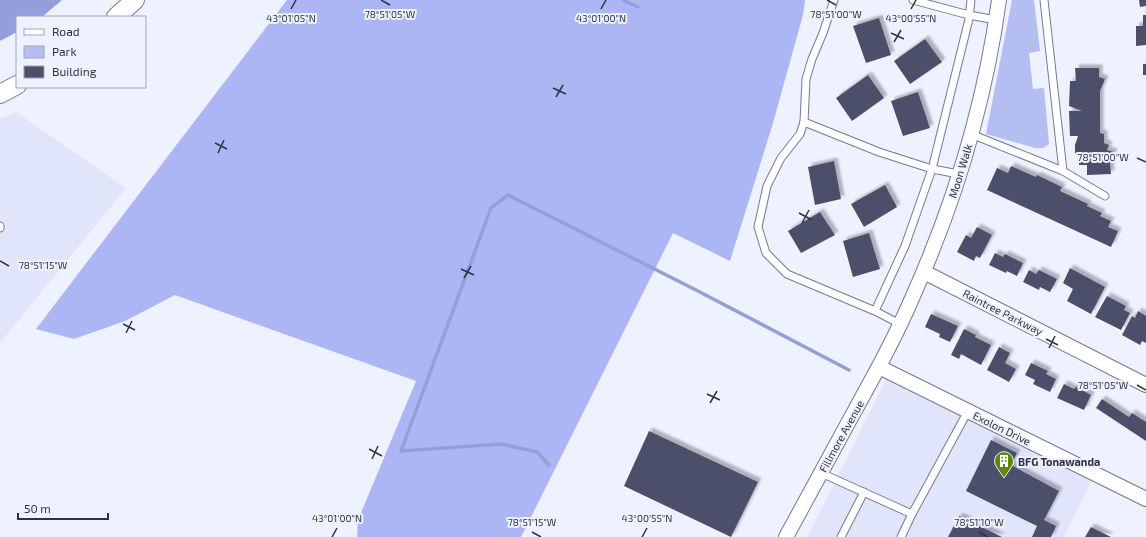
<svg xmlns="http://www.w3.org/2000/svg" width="1146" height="537" font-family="'Exo 2',sans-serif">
	<defs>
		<filter id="shadow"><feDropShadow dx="3.5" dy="-3.5" stdDeviation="1" flood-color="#0004"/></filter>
	</defs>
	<rect width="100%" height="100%" fill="#eef1fe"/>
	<g fill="#e0e5fc">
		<polygon points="16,112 126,188 0,343 0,119"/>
		<polygon points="890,372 1095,475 1064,537 807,537"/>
	</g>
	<polygon fill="#b5bef1" points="1012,0 1034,0 1040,51 1029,53 1033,89 1044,88 1049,144 1043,148 1035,148 986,134"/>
	<polygon fill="#acb6f5" points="287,0 805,0 803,15 773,123 730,261 673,233 521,537 357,537 358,520 416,381 175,295 125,321 74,339 36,329"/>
	<polygon fill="#959edb" points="0,0 62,0 42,17 17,17 17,32 0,41"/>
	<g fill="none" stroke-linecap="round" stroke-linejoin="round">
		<g stroke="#959edb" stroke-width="3.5">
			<polyline points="623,0 638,7"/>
			<polyline points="549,465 537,452 501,444 401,451 491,208 508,195 696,290 849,370"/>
		</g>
	</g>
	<g fill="#4c506b" filter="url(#shadow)">
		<polygon points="1139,0 1146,0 1146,6 1140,7"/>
		<polygon points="1143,15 1146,15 1146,45 1136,46 1136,26 1143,26"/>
		<polygon points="879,18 891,55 866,63 853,26"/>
		<polygon points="925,39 942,62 910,84 894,61"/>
		<rect x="1143" y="64" width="3" height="11"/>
		<polygon points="1075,68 1099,68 1099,77 1105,79 1100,91 1100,133 1104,134 1104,143 1109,145 1107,150 1114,152 1110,162 1111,174 1087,175 1087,165 1079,165 1079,155 1075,153 1075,145 1078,136 1070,136 1069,111 1082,111 1069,106 1070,81 1076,81"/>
		<polygon points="868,75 884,98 852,121 836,98"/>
		<polygon points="918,92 930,128 903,136 891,101"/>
		<polygon points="834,161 841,199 815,205 808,167"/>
		<polygon points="1011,166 1036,177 1037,175 1062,187 1060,191 1088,204 1087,206 1102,213 1100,216 1111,221 1108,227 1118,231 1111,247 987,190 997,168 1008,173"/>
		<polygon points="885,185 897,207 864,227 851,204"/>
		<polygon points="820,212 835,235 801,253 788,231"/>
		<polygon points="977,227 992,235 980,258 976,256 974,261 957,252 966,235 971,238"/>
		<polygon points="869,233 880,269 853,277 843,241"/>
		<polygon points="995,253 1003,257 1005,254 1023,263 1017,276 1007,271 1006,273 989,265"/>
		<polygon points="1070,268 1105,287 1091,314 1067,301 1073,289 1063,283"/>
		<polygon points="1029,270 1036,274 1039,270 1057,279 1050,292 1040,287 1039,290 1023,282"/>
		<polygon points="1107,296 1126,306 1124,310 1130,313 1121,330 1095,317"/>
		<polygon points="1138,311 1146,316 1146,343 1142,341 1140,345 1122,335 1132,316 1135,318"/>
		<polygon points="931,314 958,326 950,342 939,337 940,334 925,327"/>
		<polygon points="964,329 976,335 975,337 991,345 981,365 961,354 959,359 951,355"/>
		<polygon points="999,347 1010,353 1005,363 1016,369 1009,382 987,370"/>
		<polygon points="1031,363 1048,371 1046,374 1056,379 1050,392 1033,384 1035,380 1025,375"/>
		<polygon points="1064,384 1074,389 1076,387 1091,395 1084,410 1057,398"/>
		<polygon points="1102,399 1129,417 1132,413 1146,422 1146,441 1096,408"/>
		<polygon points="649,431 758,482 731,537 624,486"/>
		<polygon points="991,440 1017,453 1011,465 1059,491 1044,520 1056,526 1051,537 1032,537 1037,526 966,491"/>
		<polygon points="959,516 1002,537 948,537"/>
		<polygon points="1091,527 1111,537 1085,537"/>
	</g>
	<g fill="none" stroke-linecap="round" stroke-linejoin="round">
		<defs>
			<g id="service">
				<polyline points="834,0 823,33 812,59 806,79 804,122 800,134 781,158 767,186 758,227 766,253 787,274 875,311"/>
				<polyline points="913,0 969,15 996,20"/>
				<polyline points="1044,0 1063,171"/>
				<polyline points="804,122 879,152 932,169 959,174"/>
				<polyline points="971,134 1063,171 1105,196"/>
				<polyline points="0,226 0,228"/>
				<polyline points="900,324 875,311 905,246 932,169 969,19 971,0"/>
				<polyline points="821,473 912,514 901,537"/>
				<polyline points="912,514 968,411"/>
				<polyline points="841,537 864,492"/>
			</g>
			<g id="minor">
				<polyline points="924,272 1146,385"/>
				<polyline points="879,367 1146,499"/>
				<path d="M786,537C809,495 831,454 854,412C875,374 896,336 913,296C955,202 985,102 999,0"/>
			</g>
			<g id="tertiary">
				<polyline points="116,17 135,0"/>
				<polyline points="0,94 17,85"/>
			</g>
		</defs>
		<use href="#service" stroke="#747995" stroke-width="9"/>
		<use href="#minor" stroke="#747995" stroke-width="16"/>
		<use href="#tertiary" stroke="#747995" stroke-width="20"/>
		<use href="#service" stroke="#fff" stroke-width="7"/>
		<use href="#minor" stroke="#fff" stroke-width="14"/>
		<use href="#tertiary" stroke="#fff" stroke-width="18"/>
	</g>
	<path fill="none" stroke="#30323f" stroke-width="1.5" d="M381,0L390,5M827,0L836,5M291,9L296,0M601,9L606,0M911,9L916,0M891,33L904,39M894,42L901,30M553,88L566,94M556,97L563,85M215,143L227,149M218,153L224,140M1137,158L1146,162M799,213L812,220M802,223L809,210M0,261L9,266M461,269L474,275M464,278L471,266M123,324L135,330M126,333L132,321M1046,339L1058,345M1049,348L1055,336M1137,385L1146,390M707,394L720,400M710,403L717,391M369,449L382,456M372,459L378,446M532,532L541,537M979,532L988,537M332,537L337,528M642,537L647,528"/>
	<defs>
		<symbol id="building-pin" viewBox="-11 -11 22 30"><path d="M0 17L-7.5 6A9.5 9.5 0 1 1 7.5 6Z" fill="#60860b" stroke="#eef1fe"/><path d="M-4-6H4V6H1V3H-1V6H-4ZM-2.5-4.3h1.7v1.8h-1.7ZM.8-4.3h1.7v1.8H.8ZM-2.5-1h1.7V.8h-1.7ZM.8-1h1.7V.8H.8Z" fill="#fff"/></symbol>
	</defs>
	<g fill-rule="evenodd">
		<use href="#building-pin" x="993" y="450" width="22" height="30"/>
	</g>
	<g text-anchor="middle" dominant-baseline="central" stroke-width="4" stroke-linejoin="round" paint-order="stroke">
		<g font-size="11" fill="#30323f" stroke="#eef1fe">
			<text transform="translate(960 171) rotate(-73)">Moon Walk</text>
			<text transform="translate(1003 312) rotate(27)">Raintree Parkway</text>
			<text transform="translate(1002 428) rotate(26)">Exolon Drive</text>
			<text transform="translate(841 436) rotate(-61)">Fillmore Avenue</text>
		</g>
		<g font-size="11" font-weight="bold" fill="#30323f" stroke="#eef1fe" text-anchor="start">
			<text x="1018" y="461">BFG Tonawanda</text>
		</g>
	</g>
	<g font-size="10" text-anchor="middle" fill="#30323f" stroke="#eef1fe" stroke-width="4" stroke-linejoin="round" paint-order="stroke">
		<text x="836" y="18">78°51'00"W</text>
		<text x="390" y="18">78°51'05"W</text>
		<text x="291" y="22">43°01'05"N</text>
		<text x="601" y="22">43°01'00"N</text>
		<text x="911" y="22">43°00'55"N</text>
		<text x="1103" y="161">78°51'00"W</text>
		<text x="43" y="269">78°51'15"W</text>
		<text x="1103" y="389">78°51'05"W</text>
		<text x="337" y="522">43°01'00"N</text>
		<text x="647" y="522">43°00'55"N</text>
		<text x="532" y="526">78°51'15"W</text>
		<text x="979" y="526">78°51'10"W</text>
	</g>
	<rect x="16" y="16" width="130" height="72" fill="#eef1fe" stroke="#a2a5b2"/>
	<rect x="24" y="29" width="20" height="6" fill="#ffffff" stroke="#a2a5b2"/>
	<text x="52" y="36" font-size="12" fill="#30323f">Road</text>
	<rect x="24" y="46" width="20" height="12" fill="#b5bef1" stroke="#a2a5b2"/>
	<text x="52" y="56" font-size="12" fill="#30323f">Park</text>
	<rect x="24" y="66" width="20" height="12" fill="#4c506b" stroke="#a2a5b2"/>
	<text x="52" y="76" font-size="12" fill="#30323f">Building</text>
	<path d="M18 513v6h90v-6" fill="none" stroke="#30323f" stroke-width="2"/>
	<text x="24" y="513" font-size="12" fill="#30323f" stroke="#eef1fe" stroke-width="3" paint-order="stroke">50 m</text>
</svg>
